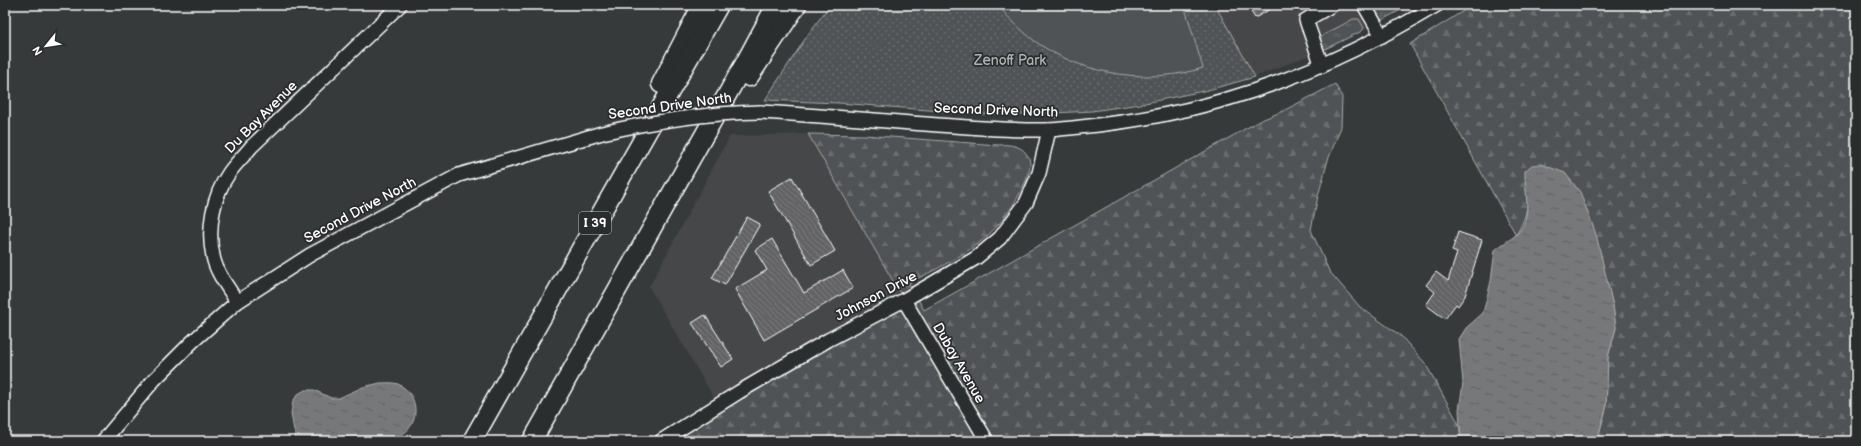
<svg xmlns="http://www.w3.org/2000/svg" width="1861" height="446" font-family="'Balsamiq Sans',sans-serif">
	<defs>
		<pattern id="grass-tufts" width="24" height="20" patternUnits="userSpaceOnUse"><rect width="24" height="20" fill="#505354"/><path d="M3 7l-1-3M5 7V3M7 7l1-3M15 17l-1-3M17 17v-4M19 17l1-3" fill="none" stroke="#6a6d6e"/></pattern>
		<pattern id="forest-firs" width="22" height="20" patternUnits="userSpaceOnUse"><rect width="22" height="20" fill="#505354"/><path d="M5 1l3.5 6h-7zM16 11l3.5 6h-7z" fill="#6a6d6e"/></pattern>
		<pattern id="park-dots" width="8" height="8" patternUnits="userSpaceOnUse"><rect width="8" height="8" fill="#505354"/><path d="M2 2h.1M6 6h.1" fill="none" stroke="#6a6d6e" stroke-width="1.8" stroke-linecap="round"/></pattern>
		<pattern id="water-ripples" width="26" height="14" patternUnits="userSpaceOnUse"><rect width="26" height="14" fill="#767879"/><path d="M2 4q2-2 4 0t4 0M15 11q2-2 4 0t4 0" fill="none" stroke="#616262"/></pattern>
		<pattern id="building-back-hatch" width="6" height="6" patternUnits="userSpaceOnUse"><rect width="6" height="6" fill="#636465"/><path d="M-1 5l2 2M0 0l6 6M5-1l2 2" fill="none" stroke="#7a7b7c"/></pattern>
	</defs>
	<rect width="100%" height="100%" fill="#373a3b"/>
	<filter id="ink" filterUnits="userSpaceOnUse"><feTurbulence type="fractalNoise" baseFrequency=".025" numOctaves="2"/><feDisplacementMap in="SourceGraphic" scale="8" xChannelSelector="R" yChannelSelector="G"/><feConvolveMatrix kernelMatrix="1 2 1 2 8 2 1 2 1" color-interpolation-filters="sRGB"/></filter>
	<g filter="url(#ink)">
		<g fill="#444748">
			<polygon points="1215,5 1410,5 1337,44 1255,77"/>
			<polygon points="808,134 904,300 718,405 649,287 730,136"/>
		</g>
		<g fill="url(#grass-tufts)" stroke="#a8a9aa">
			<polygon points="1376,5 1410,5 1382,20 1378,19 1373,11"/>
			<polygon points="1353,19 1359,19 1364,28 1362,31 1325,49 1321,47 1319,42 1322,36"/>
		</g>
		<g fill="url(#forest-firs)" stroke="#a8a9aa">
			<path d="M1473,5H1856V441H1597L1606,409L1608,357L1616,328L1613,306L1604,271L1525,182C1529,204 1528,215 1516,235L1410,44Z"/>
			<path d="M1335,84L1342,97L1341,127L1328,160L1318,196L1311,230L1329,271L1360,307L1401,336L1425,363L1459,424L1461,441H661L904,300L808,134L864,135L998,145C1010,144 1023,145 1029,158C1032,167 1027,179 1023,187C997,241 960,257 909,283L924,310L1259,121L1283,111Z"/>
		</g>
		<polygon fill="url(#park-dots)" stroke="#a8a9aa" points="830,5 1215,5 1255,77 1208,90 1140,104 1092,111 1034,114 979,114 839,103 765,100 809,33"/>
		<path fill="#505354" stroke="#a8a9aa" d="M997,5H1184L1203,68C1150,84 1089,76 1042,46C1025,35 1011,20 997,5Z"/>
		<g fill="url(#water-ripples)" stroke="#adaeaf">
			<path d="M1541,164L1565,173L1580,192L1596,234L1613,306L1616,328L1608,357L1606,409L1597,440L1461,441L1459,410L1463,383L1459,339L1466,328L1483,313L1491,281L1495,250C1502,244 1510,240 1516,235C1534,218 1524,192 1525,171L1532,165Z"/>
			<path d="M380,383C385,383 393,382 398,384C421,395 421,428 397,437C375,446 322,441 296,441L291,414L293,401L298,394L305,390H314L331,398H339L363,387Z"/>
		</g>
		<g fill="url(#building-back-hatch)" stroke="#fff">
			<polygon points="1247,5 1277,5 1255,18"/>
			<polygon points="792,177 835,251 811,265 768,191"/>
			<polygon points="747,217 760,224 725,285 712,278"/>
			<polygon points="1458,232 1482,240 1465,296 1458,306 1456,304 1445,319 1426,305 1435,292 1426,285 1436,272 1448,281 1457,253 1452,251"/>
			<polygon points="772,239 804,293 843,270 853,288 764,340 735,289 767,270 755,250"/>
			<polygon points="705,315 733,359 721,367 692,323"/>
		</g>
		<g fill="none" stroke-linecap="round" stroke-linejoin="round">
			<defs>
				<g id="minor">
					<polyline points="1364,5 1382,36"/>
					<polyline points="1322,66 1306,20 1332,5"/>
					<path d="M760,112C811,115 861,119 911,123C957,126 1003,131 1049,130C1065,129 1081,127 1098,125C1222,111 1330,69 1437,5"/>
					<polyline points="904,300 987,441"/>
					<path d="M237,302C229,288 216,273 213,256C207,229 213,196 229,173C235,164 244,156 251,147L400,5"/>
					<polyline points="103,441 154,380 192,342 237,302 310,255 459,175 602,133"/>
					<polyline points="661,441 739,392 828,340 904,300 976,258 1000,238 1026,203 1039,173 1049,130"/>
				</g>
				<g id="highway">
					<polyline points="749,77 797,5"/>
					<polyline points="661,84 702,5"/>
					<polyline points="472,441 719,5"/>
					<polyline points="532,441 746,61 776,5"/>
				</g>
			</defs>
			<use href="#minor" stroke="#fff" stroke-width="16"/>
			<use href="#highway" stroke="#fff" stroke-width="21"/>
			<polyline stroke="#fff" stroke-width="2.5" stroke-dasharray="3 3" stroke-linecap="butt" points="1055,111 1056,118"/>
			<use href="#minor" stroke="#2a2d2e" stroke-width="13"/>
			<use href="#highway" stroke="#2a2d2e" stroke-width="18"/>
			<defs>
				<path id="minor-bridge" d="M602,133C654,121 707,113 760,112"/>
			</defs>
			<use href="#minor-bridge" stroke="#fff" stroke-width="16" stroke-linecap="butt"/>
			<use href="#minor-bridge" stroke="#2a2d2e" stroke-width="13"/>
		</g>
	</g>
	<g text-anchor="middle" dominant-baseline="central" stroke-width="3.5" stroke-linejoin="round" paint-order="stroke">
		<rect fill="#2a2d2e" stroke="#bfc0c0" stroke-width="1" x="579" y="212" width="32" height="22" rx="3"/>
		<g font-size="13" font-weight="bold" fill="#fff">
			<text x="595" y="223">I 39</text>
		</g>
		<g font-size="14" fill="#b0b2b2" stroke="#2a2d2e">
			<text x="1010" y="60">Zenoff Park</text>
		</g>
		<g font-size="14" fill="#fff" stroke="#2a2d2e">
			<text transform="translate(670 106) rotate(-8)">Second Drive North</text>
			<text transform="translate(996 110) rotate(2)">Second Drive North</text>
			<text transform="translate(261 117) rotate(-45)">Du Bay Avenue</text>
			<text transform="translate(360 210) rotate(-28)">Second Drive North</text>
			<text transform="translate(876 296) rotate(-28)">Johnson Drive</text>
			<text transform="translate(959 363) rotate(60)">Dubay Avenue</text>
		</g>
	</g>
	<rect width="1861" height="446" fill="none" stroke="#2a2d2e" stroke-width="20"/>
	<rect x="10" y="10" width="1841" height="426" fill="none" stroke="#fff" stroke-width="1.5" filter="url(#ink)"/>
	<g transform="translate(46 46) rotate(240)" stroke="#2a2d2e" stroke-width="3" paint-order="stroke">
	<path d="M0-3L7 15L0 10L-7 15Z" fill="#ffffff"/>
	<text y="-6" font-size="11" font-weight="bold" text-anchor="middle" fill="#ffffff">N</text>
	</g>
</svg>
